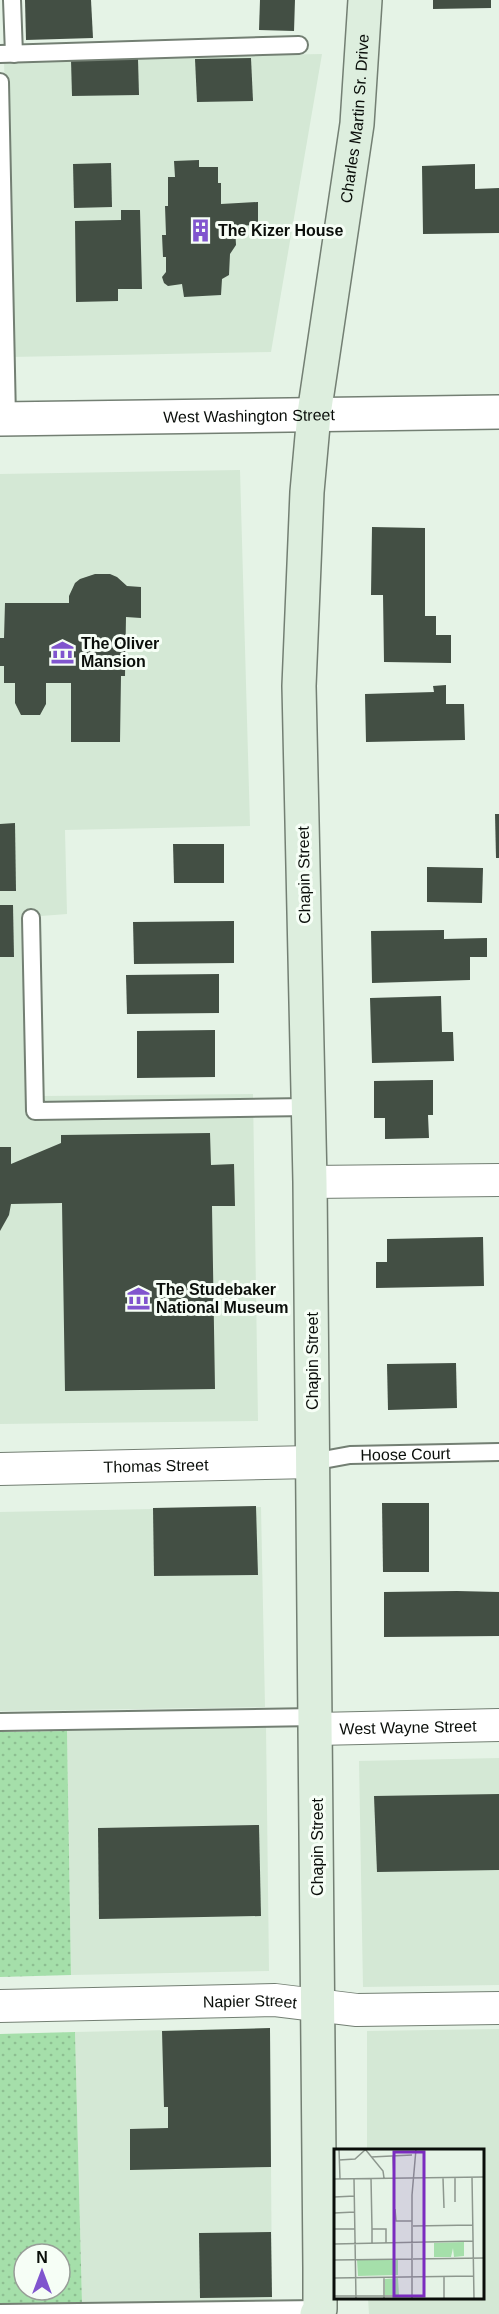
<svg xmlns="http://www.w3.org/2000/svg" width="499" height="2314" font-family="Helvetica,sans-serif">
	<defs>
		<pattern id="grass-dots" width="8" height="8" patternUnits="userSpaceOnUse" patternTransform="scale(1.5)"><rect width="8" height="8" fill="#a5dfaa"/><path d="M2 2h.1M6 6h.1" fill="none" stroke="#8dbe91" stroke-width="1.8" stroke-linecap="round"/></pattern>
	</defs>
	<rect width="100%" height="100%" fill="#e5f3e6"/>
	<g fill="#d4e8d5">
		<polygon points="322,54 271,352 11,357 4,60"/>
		<polygon points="240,470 250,826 65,830 67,914 41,916 43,1096 253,1094 258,1421 0,1424 0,474"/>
		<polygon points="261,1507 265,1707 0,1711 0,1512"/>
		<polygon points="266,1726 269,1971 71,1975 67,1731"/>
		<polygon points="499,1758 499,1985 363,1987 359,1761"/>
		<polygon points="270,2028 272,2301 82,2303 75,2032"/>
		<polygon points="499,2029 499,2314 369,2314 368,2298 482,2298 482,2150 367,2150 367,2031"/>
	</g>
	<g fill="url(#grass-dots)" fill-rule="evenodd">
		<polygon points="67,1731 71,1975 0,1977 0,1732"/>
		<path d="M75,2032L82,2303L0,2304V2034ZM24,2254H60V2290H24Z"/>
	</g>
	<g fill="#434f44">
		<polygon points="25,0 91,0 93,38 26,40"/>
		<polygon points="260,0 295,0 294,31 259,30"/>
		<polygon points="433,0 491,0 491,8 433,9"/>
		<polygon points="251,58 253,101 197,102 195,59"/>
		<polygon points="138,59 139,95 72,96 71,60"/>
		<polygon points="199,160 199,167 218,167 218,183 221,183 221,204 258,202 258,225 235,226 236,245 230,254 229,275 222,279 221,295 184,297 182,284 168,286 164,283 162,277 166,272 166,257 163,257 162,235 166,235 165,206 168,206 168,177 175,177 174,161"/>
		<polygon points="111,163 112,207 74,208 73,164"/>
		<polygon points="475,164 475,189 499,188 499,233 423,234 422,166"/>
		<polygon points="121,210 140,210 142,289 118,289 118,301 76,302 75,221 121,220"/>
		<polygon points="372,527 425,528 425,616 436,616 436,635 451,635 451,663 384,662 383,595 371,595"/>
		<polygon points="95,574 110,574 117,577 127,586 141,587 141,618 126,617 125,676 121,676 120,742 71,742 71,683 46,683 46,704 40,715 21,715 15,703 15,683 4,683 4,666 0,666 0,638 4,638 5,603 69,603 69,596 75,583 80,579"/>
		<polygon points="446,685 446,704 464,704 465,740 366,742 365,694 434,692 433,686"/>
		<polygon points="495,814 499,814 499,858 496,858"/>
		<polygon points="15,823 16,891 0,891 0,824"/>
		<polygon points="173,844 224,844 224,883 174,883"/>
		<polygon points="427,867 483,868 482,903 427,902"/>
		<polygon points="0,905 13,905 14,957 0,957"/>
		<polygon points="234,921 234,963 134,964 133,922"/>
		<polygon points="444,930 444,939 487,938 487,957 470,957 470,980 372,983 371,931"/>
		<polygon points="219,974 219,1013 127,1014 126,975"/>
		<polygon points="441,996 442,1032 453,1032 454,1061 372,1063 370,998"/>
		<polygon points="215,1030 215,1077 137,1078 137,1031"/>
		<polygon points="433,1080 433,1115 428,1115 429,1138 385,1139 385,1118 374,1118 374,1081"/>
		<polygon points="210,1133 211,1165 234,1164 235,1206 212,1206 215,1389 65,1391 62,1203 11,1204 9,1215 0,1231 0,1147 11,1147 11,1164 61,1143 61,1135"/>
		<polygon points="483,1237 484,1286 376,1288 376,1262 387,1262 387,1239"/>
		<polygon points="456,1363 457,1408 388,1410 387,1364"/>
		<polygon points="382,1503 429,1503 429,1572 383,1572"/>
		<polygon points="256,1506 258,1575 154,1576 153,1508"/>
		<polygon points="457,1591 499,1592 499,1636 384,1637 384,1592"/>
		<polygon points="499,1794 499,1870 377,1872 374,1796"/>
		<polygon points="259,1825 261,1916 99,1919 98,1828"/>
		<polygon points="270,2028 271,2167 130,2170 130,2129 168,2128 168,2107 164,2107 162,2031"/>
		<polygon points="271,2232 272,2297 200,2298 199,2233"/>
	</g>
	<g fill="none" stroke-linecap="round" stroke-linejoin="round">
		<defs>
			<g id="service">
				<polyline points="12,0 14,54"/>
				<polyline points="0,54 299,45"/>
				<polyline points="0,82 7,419"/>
				<polyline points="31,918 35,1111 308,1107"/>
				<path id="s1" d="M312,1462L350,1455L499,1452"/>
				<polyline points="0,1722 316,1717"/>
				<polyline points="0,2313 320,2309"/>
			</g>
			<g id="minor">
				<polyline points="310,1182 499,1180"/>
				<path id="s2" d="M0,1469L312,1462"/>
				<path id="s3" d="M316,1729L499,1725"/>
				<path id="s4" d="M0,2006L275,2000L357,2010L499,2008"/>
			</g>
			<g id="tertiary">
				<path id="s5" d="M0,419L499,412"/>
			</g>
			<g id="secondary">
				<path id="s6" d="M317,2314L320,2309V2267L310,1182L299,686L307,492L314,414L357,124L365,0"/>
			</g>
		</defs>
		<use href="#service" stroke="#737f73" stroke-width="20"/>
		<use href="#minor" stroke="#737f73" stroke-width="34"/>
		<use href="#tertiary" stroke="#737f73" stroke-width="36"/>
		<use href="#secondary" stroke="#737f73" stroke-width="36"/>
		<use href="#service" stroke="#fff" stroke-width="16"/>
		<use href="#minor" stroke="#fff" stroke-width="32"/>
		<use href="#tertiary" stroke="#fff" stroke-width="33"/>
		<use href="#secondary" stroke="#ddeede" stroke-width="33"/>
	</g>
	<defs>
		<symbol id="building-bare" viewBox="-9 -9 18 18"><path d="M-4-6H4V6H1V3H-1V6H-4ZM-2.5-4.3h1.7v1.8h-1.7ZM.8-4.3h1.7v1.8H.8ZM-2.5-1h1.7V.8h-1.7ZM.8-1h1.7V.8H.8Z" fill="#8055ce" stroke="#f6fef6" stroke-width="2.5" paint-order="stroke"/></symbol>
		<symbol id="museum-bare" viewBox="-9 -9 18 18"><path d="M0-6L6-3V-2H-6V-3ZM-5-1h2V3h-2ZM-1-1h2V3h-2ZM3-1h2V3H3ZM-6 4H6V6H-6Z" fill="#8055ce" stroke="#f6fef6" stroke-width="2.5" paint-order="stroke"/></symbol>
	</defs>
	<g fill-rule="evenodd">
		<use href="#building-bare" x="184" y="214" width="33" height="33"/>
		<use href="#museum-bare" x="46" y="636" width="33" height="33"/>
		<use href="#museum-bare" x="122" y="1282" width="33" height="33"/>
	</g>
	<g text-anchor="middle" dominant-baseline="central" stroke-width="6" stroke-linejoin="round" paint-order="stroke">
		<g font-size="16" fill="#0a0e0a" stroke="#f6fef6">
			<text stroke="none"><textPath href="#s6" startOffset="2200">Charles Martin Sr. Drive</textPath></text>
			<text stroke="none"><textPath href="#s5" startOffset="249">West Washington Street</textPath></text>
			<text transform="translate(304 875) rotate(-91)">Chapin Street</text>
			<text transform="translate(312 1361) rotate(-90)">Chapin Street</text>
			<text stroke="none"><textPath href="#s1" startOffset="94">Hoose Court</textPath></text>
			<text stroke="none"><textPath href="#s2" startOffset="156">Thomas Street</textPath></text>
			<text stroke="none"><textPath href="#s3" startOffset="92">West Wayne Street</textPath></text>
			<text transform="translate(317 1847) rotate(-90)">Chapin Street</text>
			<text stroke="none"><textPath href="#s4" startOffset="250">Napier Street</textPath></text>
		</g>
		<g font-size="16" font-weight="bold" fill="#0a0e0a" stroke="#f6fef6" text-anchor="start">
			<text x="218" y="230">The Kizer House</text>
			<text x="81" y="643">The Oliver<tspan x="81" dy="18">Mansion</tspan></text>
			<text x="156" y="1289">The Studebaker<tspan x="156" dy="18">National Museum</tspan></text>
		</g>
	</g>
	<g transform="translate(334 2149)">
		<rect width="150" height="150" fill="#e5f3e6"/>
		<path d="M23,111H64V126L24,127ZM64,129L65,146H51V130Z" fill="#a5dfaa"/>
		<path d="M130,93V107L120,108L119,99L117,108H100V94Z" fill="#a5dfaa"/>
		<path fill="none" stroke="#8d978e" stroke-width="1.5" d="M5,0L6,30M31,0L49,22L50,29M59,7L60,29M37,8L78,6M5,11L21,10L31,1M121,28V53M138,28L140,150M37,29L38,80M109,29L110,59M0,30L150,28M20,30L22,150M0,48L21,47M61,60L62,72H78M0,64L21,63M79,77L139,76M0,80H21M0,95L139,92M38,95V80H52V94M79,110L150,109M0,111L78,110M50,128V150M110,128V150M0,129L140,127M0,147H79M78,150V46L82,0"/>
		<path fill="#7b2cbf" fill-opacity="0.15" stroke="#7b2cbf" stroke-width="3" d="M60,3H90V147H60Z"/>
		<rect width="150" height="150" fill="none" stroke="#0a0e0a" stroke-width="3"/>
	</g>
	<g transform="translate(42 2272)"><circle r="28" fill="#f6fef6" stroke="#989e98" stroke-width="1.5"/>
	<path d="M0-4.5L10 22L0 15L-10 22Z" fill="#8055ce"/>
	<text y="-9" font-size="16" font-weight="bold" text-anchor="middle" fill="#0a0e0a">N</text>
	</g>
</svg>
